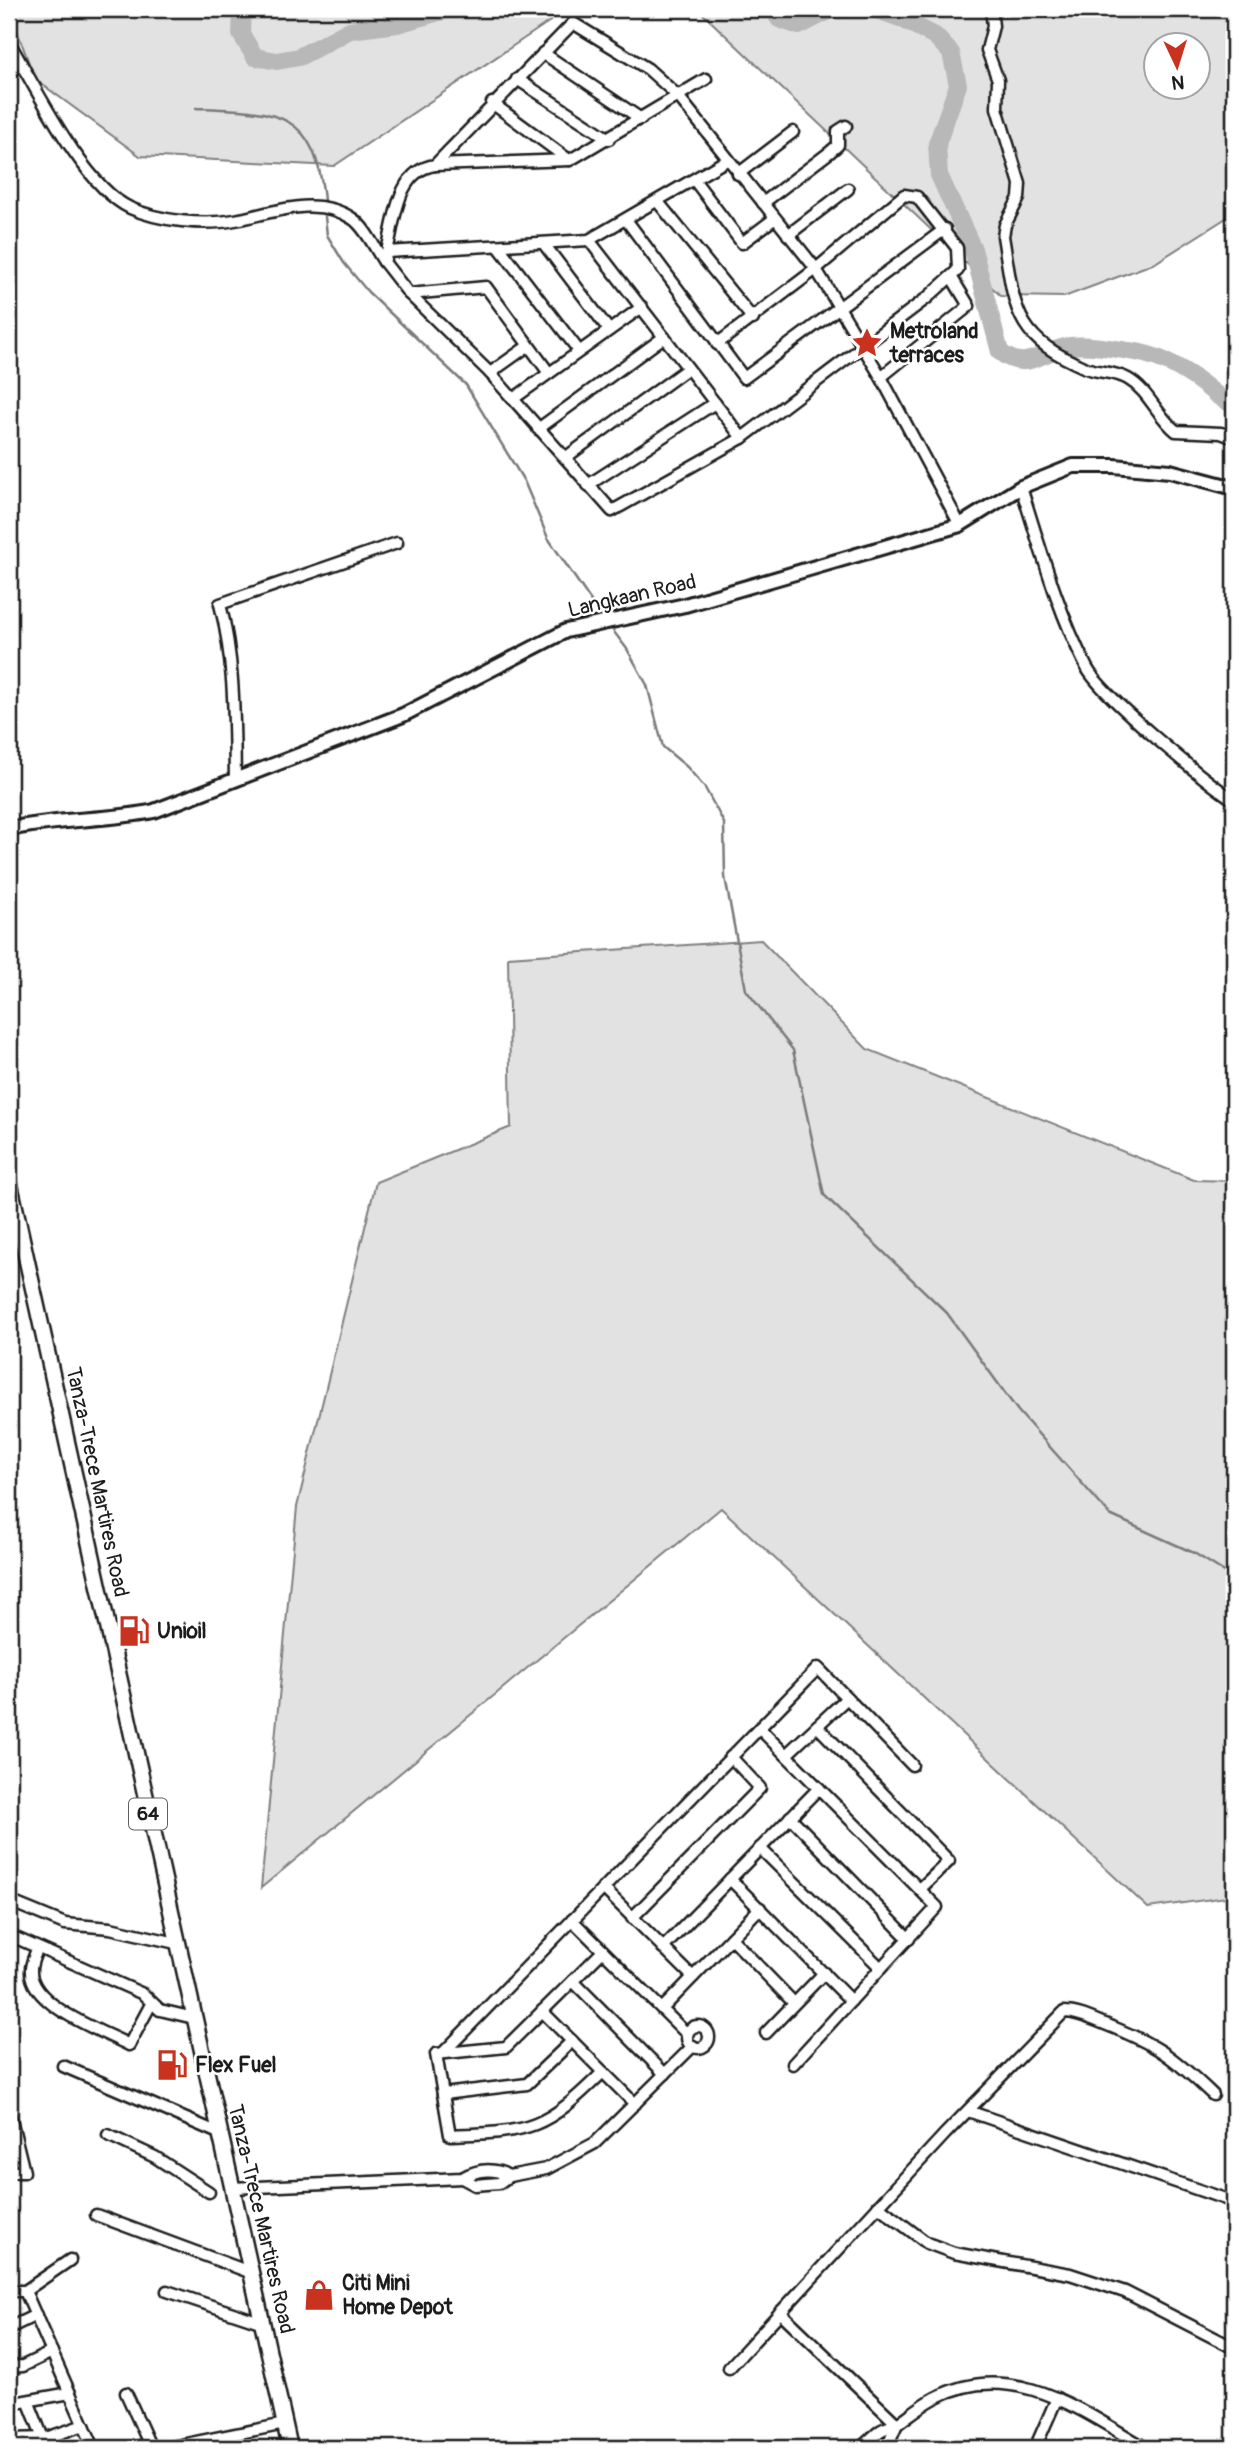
<svg xmlns="http://www.w3.org/2000/svg" width="1243" height="2457" font-family="Pangolin,sans-serif">
	<rect width="100%" height="100%" fill="#fff"/>
	<filter id="ink" filterUnits="userSpaceOnUse"><feTurbulence type="fractalNoise" baseFrequency=".0143" numOctaves="2"/><feDisplacementMap in="SourceGraphic" scale="14" xChannelSelector="R" yChannelSelector="G"/><feConvolveMatrix kernelMatrix="1 2 1 2 8 2 1 2 1" color-interpolation-filters="sRGB"/></filter>
	<g filter="url(#ink)">
		<g fill="#e2e2e2" stroke="#7f7f7f" stroke-width="2" fill-rule="evenodd">
			<polygon points="9,9 568,9 334,166 140,156 35,79"/>
			<path d="M657,9H1234V213L1155,263L1064,297L1001,296L702,13ZM1156,46H1198V88H1156Z"/>
			<polygon points="761,940 867,1049 1194,1180 1234,1181 1234,1896 1148,1908 721,1508 261,1888 297,1507 376,1182 511,1127 508,957"/>
		</g>
		<g fill="none" stroke-linecap="round" stroke-linejoin="round">
			<g stroke="#7a7a7a" stroke-width="2.5">
				<polyline points="240,9 243,17"/>
				<path d="M196,108C276,111 315,109 324,200"/>
				<polyline points="325,217 327,235 344,263 368,292 466,385 524,481 548,538 599,613"/>
				<polyline points="611,628 627,649 647,685 663,747 687,767 705,788 724,823 725,877 746,990 793,1050 824,1195 947,1313 1018,1411 1110,1515 1194,1553 1234,1578"/>
			</g>
			<g stroke="#b8b8b8" stroke-width="18">
				<polyline points="242,9 241,34 255,57 277,61 299,57 350,30 397,24 449,9"/>
				<polyline points="774,9 779,19 799,26 830,10 841,9"/>
				<path d="M874,9L900,18L935,36L951,53L958,85L937,144L939,175L973,249L1000,352C1027,374 1042,350 1070,346C1087,344 1112,348 1129,351C1155,354 1182,368 1203,384C1214,392 1221,401 1234,404"/>
			</g>
			<defs>
				<g id="street">
					<path d="M991,9L993,26L987,50L998,80L997,108L1020,184L1019,198L1005,225L1003,236C1015,308 1012,337 1086,368C1100,373 1116,372 1128,379C1149,391 1157,416 1176,431L1221,433L1234,438"/>
					<path d="M9,42C35,86 83,186 130,208C159,221 204,226 235,220C273,213 317,194 353,219C366,228 375,249 384,262"/>
					<polyline points="543,53 641,119"/>
					<polyline points="517,79 609,139"/>
					<polyline points="492,103 569,160"/>
					<polyline points="435,165 570,160 706,79"/>
					<polyline points="738,174 793,132"/>
					<polyline points="695,181 742,243 774,219"/>
					<polyline points="658,202 753,319"/>
					<polyline points="763,203 830,152 838,145 838,131 846,126"/>
					<polyline points="627,221 744,378 945,229"/>
					<polyline points="788,235 848,189"/>
					<polyline points="589,240 742,438"/>
					<polyline points="544,244 609,330"/>
					<polyline points="499,247 579,351"/>
					<polyline points="387,252 589,240 727,160"/>
					<polyline points="409,294 486,287 549,373"/>
					<path d="M717,344L816,269L904,195L917,197L957,248L958,270L927,298L742,438L612,511L490,373L409,294L384,262C395,230 393,171 435,165L573,23L648,69L678,96L816,269L881,377L960,525"/>
					<polyline points="490,373 528,346"/>
					<polyline points="881,377 969,306 952,278"/>
					<polyline points="513,399 642,307"/>
					<polyline points="538,429 664,337"/>
					<polyline points="565,458 687,369"/>
					<polyline points="588,485 715,403"/>
					<path d="M1021,487C1040,547 1058,612 1087,668C1102,696 1205,781 1234,800"/>
					<path d="M235,779C234,720 235,662 220,604L397,543"/>
					<polyline points="817,1726 949,1861 920,1889"/>
					<polyline points="759,1728 937,1907 793,2064"/>
					<polyline points="786,1755 847,1698"/>
					<polyline points="790,1817 909,1939"/>
					<polyline points="760,1848 881,1968"/>
					<polyline points="730,1879 851,2001"/>
					<polyline points="603,1888 693,1977"/>
					<polyline points="9,1901 65,1924 110,1928 176,1943"/>
					<polyline points="632,1918 760,1788 731,1757"/>
					<polyline points="572,1920 687,2034"/>
					<polyline points="16,1938 143,1994 160,2010 194,2018"/>
					<polyline points="731,1938 794,2003"/>
					<polyline points="663,1948 819,1788"/>
					<path d="M37,1949C35,1955 31,1963 31,1969C28,2005 102,2031 129,2045L151,2004"/>
					<polyline points="573,1981 665,2074"/>
					<polyline points="662,2009 760,1908"/>
					<polyline points="542,2011 635,2104"/>
					<circle cx="698" cy="2037" r="11"/>
					<polyline points="766,2033 824,1973"/>
					<polyline points="443,2053 818,1668 912,1765"/>
					<polyline points="63,2066 221,2134"/>
					<path d="M603,2072C544,2130 532,2132 450,2135L436,2054L506,2047L603,1951"/>
					<polyline points="443,2094 527,2084 572,2041"/>
					<polyline points="9,2111 24,2172 9,2172"/>
					<polyline points="968,2111 1234,2202"/>
					<polyline points="108,2135 155,2157 209,2192"/>
					<polyline points="462,2178 475,2185 499,2183 509,2176 546,2169 595,2143 693,2046"/>
					<path d="M232,2188L462,2178C478,2169 493,2167 509,2176"/>
					<polyline points="878,2206 927,2243 954,2253 1070,2274 1125,2292 1234,2348"/>
					<polyline points="96,2215 252,2273"/>
					<polyline points="9,2291 25,2291 70,2260"/>
					<polyline points="25,2291 94,2448"/>
					<polyline points="167,2291 263,2323"/>
					<polyline points="780,2312 897,2424"/>
					<polyline points="9,2328 36,2315"/>
					<polyline points="9,2367 23,2366 52,2352"/>
					<path d="M729,2368L945,2134L1064,2012C1078,2012 1092,2019 1105,2024C1158,2045 1172,2056 1213,2095"/>
					<polyline points="126,2393 151,2448"/>
					<polyline points="29,2403 47,2448"/>
					<polyline points="9,2404 70,2393"/>
					<polyline points="9,2439 46,2438 84,2425"/>
					<polyline points="166,2448 285,2424"/>
					<path d="M860,2448C867,2443 873,2436 880,2431C886,2427 894,2426 900,2422C911,2414 922,2405 935,2398C1011,2357 1082,2411 1146,2448"/>
					<polyline points="883,2448 889,2442 897,2424"/>
					<polyline points="1035,2448 1057,2398"/>
				</g>
				<path id="secondary" d="M9,829C57,818 106,821 154,811L403,715L566,631L685,605L960,525L1021,487L1073,466H1114L1170,471L1234,488"/>
				<polyline id="primary" points="9,1180 290,2448"/>
			</defs>
			<use href="#street" stroke="#1c1c1c" stroke-width="15"/>
			<use href="#secondary" stroke="#1c1c1c" stroke-width="18"/>
			<use href="#primary" stroke="#1c1c1c" stroke-width="19"/>
			<use href="#street" stroke="#fff" stroke-width="10"/>
			<use href="#secondary" stroke="#fff" stroke-width="12"/>
			<use href="#primary" stroke="#fff" stroke-width="14"/>
		</g>
	</g>
	<defs>
		<symbol id="sight-bare" viewBox="-9 -9 18 18"><path d="M0-6L1.8-2.2L6-1.7L2.9 1.2L3.7 5.4L0 3.3L-3.7 5.4L-2.9 1.2L-6-1.7L-1.8-2.2Z" fill="#c8321e" stroke="#fff" stroke-width="2.5" paint-order="stroke"/></symbol>
		<symbol id="fuel-bare" viewBox="-9 -9 18 18"><path d="M-5.5-6h7V0h2V4h1.3V-2.5L3-4.5l.8-.8L6-3V5H2.5V1h-1V6h-7ZM-4.2-4.7v3.2H.2V-4.7Z" fill="#c8321e" stroke="#fff" stroke-width="2.5" paint-order="stroke"/></symbol>
		<symbol id="shop-bare" viewBox="-9 -9 18 18"><path d="M-5-2.5h2.3a2.7 3.5 0 0 1 5.4 0H5L5.5 6h-11ZM-1.5-2.5h3a1.5 2.3 0 0 0-3 0Z" fill="#c8321e" stroke="#fff" stroke-width="2.5" paint-order="stroke"/></symbol>
	</defs>
	<g fill-rule="evenodd">
		<use href="#sight-bare" x="845" y="321" width="44" height="44"/>
		<use href="#fuel-bare" x="112" y="1609" width="44" height="44"/>
		<use href="#fuel-bare" x="150" y="2043" width="44" height="44"/>
		<use href="#shop-bare" x="297" y="2273" width="44" height="44"/>
	</g>
	<g text-anchor="middle" dominant-baseline="central" stroke-width="5" stroke-linejoin="round" paint-order="stroke">
		<rect fill="#fff" stroke="#606060" stroke-width="2" x="129" y="1798.5" width="38" height="31" rx="5"/>
		<g font-size="19" font-weight="bold" fill="#1c1c1c">
			<text x="148" y="1814">64</text>
		</g>
		<g font-size="21" font-weight="bold" fill="#1c1c1c" stroke="#fff" text-anchor="start">
			<text x="890" y="331">Metroland<tspan x="890" dy="24">terraces</tspan></text>
			<text x="157" y="1631">Unioil</text>
			<text x="195" y="2065">Flex Fuel</text>
			<text x="342" y="2283">Citi Mini<tspan x="342" dy="24">Home Depot</tspan></text>
		</g>
		<g font-size="21" fill="#1c1c1c" stroke="#fff">
			<text transform="translate(632 596) rotate(-13)">Langkaan Road</text>
			<text transform="translate(97 1482) rotate(78)">Tanza-Trece Martires Road</text>
			<text transform="translate(261 2219) rotate(77)">Tanza-Trece Martires Road</text>
		</g>
	</g>
	<rect width="1243" height="2457" fill="none" stroke="#fff" stroke-width="35"/>
	<rect x="18" y="18" width="1208" height="2422" fill="none" stroke="#1c1c1c" stroke-width="2.5" filter="url(#ink)"/>
	<g transform="translate(1177 66) rotate(176)"><circle r="33" fill="#ffffff" stroke="#a4a4a4" stroke-width="2"/>
	<path d="M0-5L12 26L0 18L-12 26Z" fill="#c8321e"/>
	<text y="-10" font-size="19" font-weight="bold" text-anchor="middle" fill="#1c1c1c">N</text>
	</g>
</svg>
